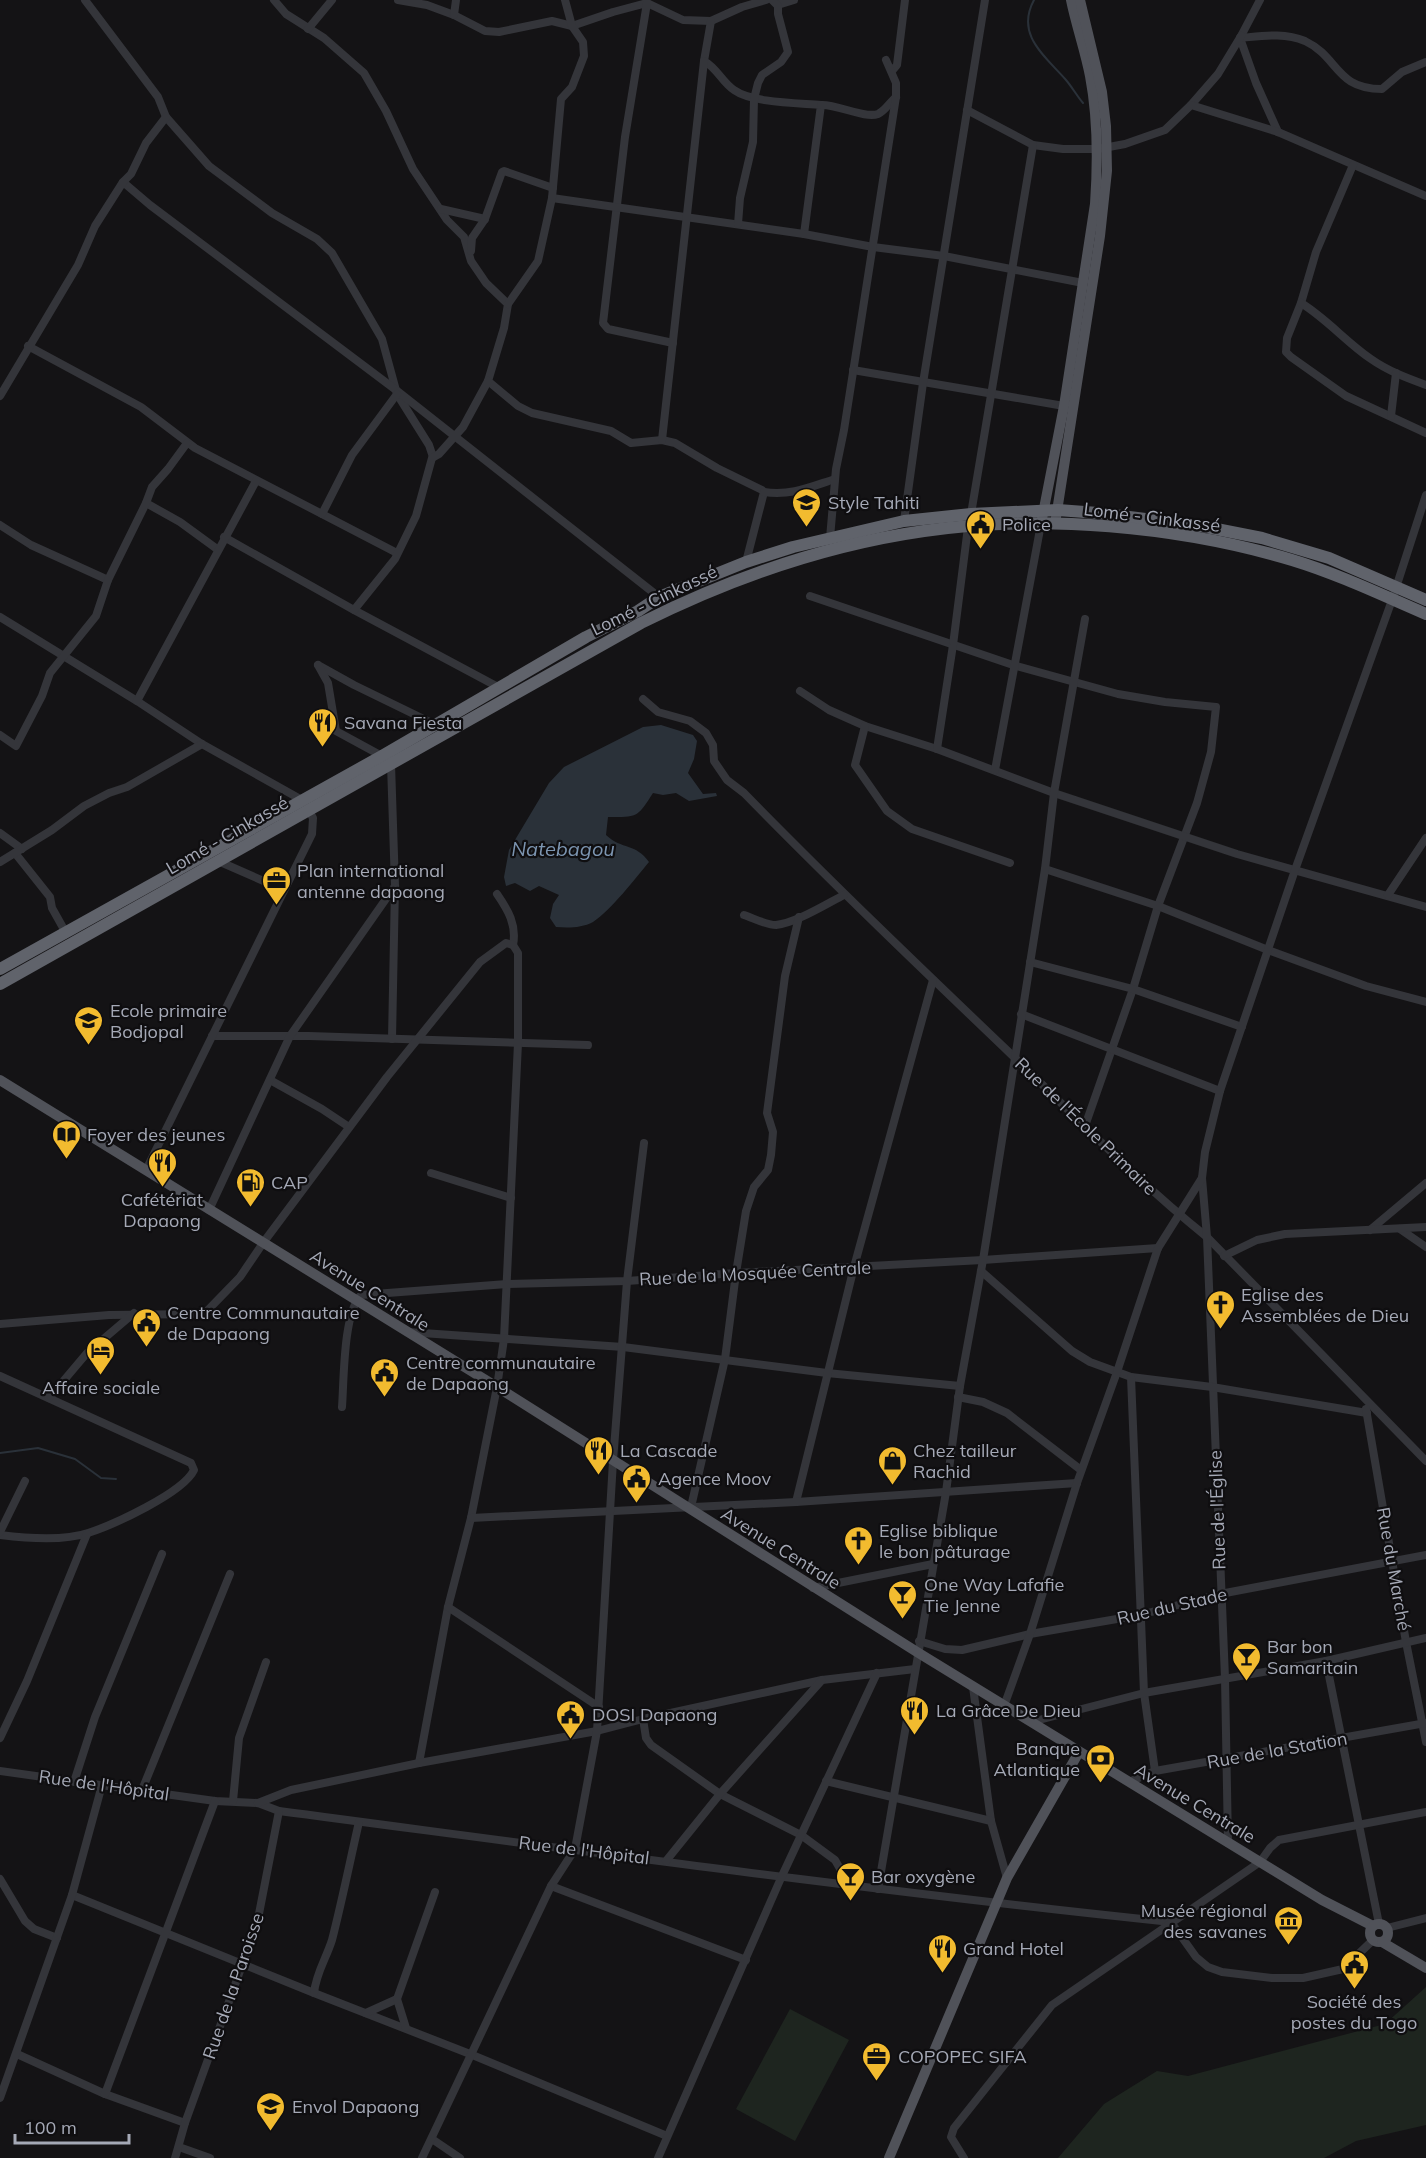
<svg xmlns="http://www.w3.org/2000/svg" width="1426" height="2158" font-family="Mulish,sans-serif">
	<rect width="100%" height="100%" fill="#141315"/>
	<g fill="#1e251f">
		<polygon points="1426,1987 1426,2125 1356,2141 1324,2158 1058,2158 1104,2104 1157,2071 1188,2076 1385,2024"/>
		<polygon points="790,2009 849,2040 795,2141 736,2109"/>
	</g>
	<path fill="#2a3139" d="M661,725L693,735L697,741L694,759L688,773L703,794L716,793L717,796L689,801L676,793L663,795L653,793C637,818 638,817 608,817L606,835C622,850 636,843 649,862C635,879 611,910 593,922C582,928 568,928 556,927L550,918L553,904L559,895L539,886L530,891L515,883L506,886L504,877L509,850L549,783L564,767L643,727Z"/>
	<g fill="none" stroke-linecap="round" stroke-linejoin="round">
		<g stroke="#2a3139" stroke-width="2">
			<path d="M1034,0C1015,35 1045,56 1066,80C1072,87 1077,96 1083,103"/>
			<polyline points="0,1453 38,1448 75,1459 101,1478 116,1479"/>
		</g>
		<g stroke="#34353a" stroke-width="8">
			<polyline points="85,0 158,97 166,117 209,166 272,213 317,239 332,253 382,339 397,394 429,445 433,457"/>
			<polyline points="274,0 286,14 324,38 364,73 386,111 413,169 447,220 464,237 471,261 486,283 508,304 504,328 488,381 518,406 532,413 611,431 631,443 662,440 675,443 717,468 762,490 764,492 746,562"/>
			<polyline points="398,0 427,5 454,15 485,31 499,32 552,21 572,26 613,12 647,3 683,20 711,21 742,7 766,0"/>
			<polyline points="1260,0 1240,38 1256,83 1278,132"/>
			<polyline points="775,1 781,4 794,0"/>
			<polyline points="647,3 625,137 603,323 608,329 673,343"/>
			<polyline points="454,15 456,0"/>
			<path d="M711,21L704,61C717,68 722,82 734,90C752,103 798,103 821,105L804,234"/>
			<polyline points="308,29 332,0"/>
			<path d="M1240,38C1262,36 1284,32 1305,41C1339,57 1335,89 1382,89L1402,72L1426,62"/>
			<polyline points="892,71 897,65 905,0"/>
			<path d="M821,105C837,104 865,119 878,114C885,111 890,102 896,97"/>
			<polyline points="1191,105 1218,74 1241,36"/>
			<polyline points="967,110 1033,145 1063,149 1098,149 1125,144 1165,130 1191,105 1278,132 1426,196"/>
			<polyline points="1353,165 1316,252 1301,303 1287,338 1286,352 1291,357 1346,396 1426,433"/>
			<polyline points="123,182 150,205 396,390 659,597"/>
			<polyline points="552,198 804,234 873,247 944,256 1083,283"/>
			<polyline points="441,209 485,219"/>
			<polyline points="738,224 740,198 753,142 754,99 758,83 762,75 781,62 788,52 778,14 778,6 772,0"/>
			<polyline points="471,251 472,238 485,219 502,172 504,171 553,188"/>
			<path d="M1301,303C1327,319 1346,342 1371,359C1388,371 1407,378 1426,385"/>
			<polyline points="508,304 538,261 552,198 561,99 572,87 584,56 583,42 572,26 565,0"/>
			<polyline points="28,346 141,407 195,448 397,553"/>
			<polyline points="853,370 1064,406"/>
			<polyline points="0,396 78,265 95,226 123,182 131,174 146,143 166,117"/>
			<polyline points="1391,416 1396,373"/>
			<polyline points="662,440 704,61"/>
			<path d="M764,492C791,496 810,487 835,479"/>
			<polyline points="146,503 180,522 217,549"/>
			<polyline points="322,514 352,455 397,394"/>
			<polyline points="971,514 1033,145"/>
			<polyline points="904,521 923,383 985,0"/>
			<polyline points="0,525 31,545 108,580"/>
			<polyline points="224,537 354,610 500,688"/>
			<polyline points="830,538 836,469 844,430 896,97 896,83 886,60"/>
			<polyline points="810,596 1013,665 1118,694 1165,702 1216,707 1211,752 1197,803 1158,906 1133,989 1085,1126"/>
			<polyline points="354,610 395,559 416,516 432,458 439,454 463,427 488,381"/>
			<polyline points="0,617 137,701 202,744 302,800"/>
			<polyline points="318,665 354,685 434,724"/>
			<polyline points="318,665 328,683 336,731 382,756"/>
			<polyline points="800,691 829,710 865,726 937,749 1054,793 1237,854 1426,907"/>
			<path d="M643,699L658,712L690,721L706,733L713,745L714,761L727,780L744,793C832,883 923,970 1014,1057C1077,1118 1138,1182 1207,1237L1426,1461"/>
			<polyline points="137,701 256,481"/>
			<polyline points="865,726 855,765 887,811 912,829 1010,863"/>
			<polyline points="0,735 16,746 42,696 50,673 96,616 108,580 146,503 152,487 168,469 187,443"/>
			<polyline points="937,749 953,645 968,527"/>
			<polyline points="391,764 395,886 392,1039"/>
			<polyline points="995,770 1041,524"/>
			<polyline points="0,833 22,849"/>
			<polyline points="15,853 50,897 52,908 66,933"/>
			<polyline points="218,861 284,890"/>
			<polyline points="0,862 52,830 84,806 109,793 127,787 202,744"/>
			<polyline points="1045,869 1158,906 1268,950 1366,986 1426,1002"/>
			<path d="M497,894C508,910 517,925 513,945"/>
			<polyline points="1388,895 1426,838"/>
			<path d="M744,915C753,918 766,925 776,925C796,923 826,904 844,895"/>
			<polyline points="1030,962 1133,989 1242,1027"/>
			<polyline points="1021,1014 1220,1091"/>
			<polyline points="212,1036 309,1036 588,1045"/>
			<polyline points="270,1080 322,1109 349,1127"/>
			<polyline points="146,1170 312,834 313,818 308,809"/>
			<polyline points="431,1173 511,1198"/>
			<polyline points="1202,1178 1207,1237 1225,1678 1228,1843"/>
			<polyline points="209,1210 290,1036 395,886"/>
			<polyline points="1400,1229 1426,1247"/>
			<polyline points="1370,1230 1426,1183"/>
			<polyline points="1224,1256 1257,1240 1285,1234 1426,1227"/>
			<polyline points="981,1271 1072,1351 1090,1362 1131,1377 1212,1387 1367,1413"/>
			<polyline points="0,1324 109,1315 199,1314 206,1312 240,1277 263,1243 387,1077 480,962 506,943 513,945 518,953 518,1043 504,1339 497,1387 471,1518 448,1607 419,1763"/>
			<polyline points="408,1332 623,1347 827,1373 960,1386"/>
			<path d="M0,1376L191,1463L194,1470C183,1493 113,1525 88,1533C64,1541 24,1538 0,1535"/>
			<polyline points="1131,1377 1144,1693 1155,1771"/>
			<polyline points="958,1397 983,1402 1007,1413 1081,1470"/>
			<polyline points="49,1398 87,1353 134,1313"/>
			<path d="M342,1407C344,1381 343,1313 361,1295L507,1284L627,1281L736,1273L983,1260L1158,1248"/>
			<polyline points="1366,1409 1406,1642 1426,1742"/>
			<polyline points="796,1502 854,1267 933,980"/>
			<polyline points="691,1507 725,1359 736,1273 746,1211 754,1187 768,1170 771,1155 773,1132 767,1113 785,976 799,917"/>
			<polyline points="471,1518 796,1502 1077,1483"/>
			<polyline points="0,1532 25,1481"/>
			<polyline points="813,1588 933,1564"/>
			<polyline points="448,1607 599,1707"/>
			<polyline points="919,1641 945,1649 962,1650 1030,1634 1140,1615 1220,1594 1426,1555"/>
			<polyline points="1326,1661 1379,1924"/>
			<polyline points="973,1687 991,1821 1007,1878"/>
			<polyline points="1004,1706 1030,1634 1077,1483 1117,1372 1158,1248 1202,1178 1205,1152 1220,1091 1295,870 1392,600 1426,495"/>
			<polyline points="643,1719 646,1738 651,1745 720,1794 801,1835 835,1860 850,1886"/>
			<polyline points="1031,1722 1144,1693 1326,1661 1426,1638"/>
			<polyline points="0,1738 27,1681 87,1534"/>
			<path d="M0,1771L215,1801L258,1803L279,1811C576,1850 873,1891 1171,1922"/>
			<polyline points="826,1781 991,1821"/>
			<polyline points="74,1782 95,1717 162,1554"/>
			<polyline points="1129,1782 1155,1771 1426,1723"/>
			<polyline points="142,1790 230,1574"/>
			<polyline points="233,1801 239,1738 266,1662"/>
			<polyline points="258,1803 291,1790 419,1763 597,1731 643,1719 822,1680 915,1669"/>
			<polyline points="666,1861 720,1794 822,1680"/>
			<polyline points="0,1879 25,1921 34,1929 57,1938"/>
			<polyline points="551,1886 746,1960"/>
			<polyline points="878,1889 946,1492 960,1386 983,1260 1045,869 1054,793 1085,619"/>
			<polyline points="72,1895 314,1993 470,2054 667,2136"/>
			<polyline points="1171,1922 1196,1957 1208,1967 1222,1972 1272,1978 1303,1978 1343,1969 1373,1940"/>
			<polyline points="1387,1928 1426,1918"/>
			<path d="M314,1993C316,1973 326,1959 332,1940C342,1901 350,1861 359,1822"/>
			<polyline points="366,2013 397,1999"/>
			<polyline points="406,2028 397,1999 435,1892"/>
			<polyline points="17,2054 105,2094 185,2123"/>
			<polyline points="105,2094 215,1801"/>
			<polyline points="0,2098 72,1895 102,1785"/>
			<polyline points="432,2139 460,2158"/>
			<polyline points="179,2147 210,2158"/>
			<polyline points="175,2158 185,2123 257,1924 279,1811"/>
			<polyline points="422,2158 551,1886 575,1849 597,1731 613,1461 627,1281 644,1143"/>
			<polyline points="658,2158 781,1878 877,1673"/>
			<polyline points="964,2158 951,2137 954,2128 1052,2005 1260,1862 1270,1848 1279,1840 1426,1812"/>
		</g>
		<g stroke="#505259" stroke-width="10">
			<path d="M1041,524L1064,406L1095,204C1098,161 1098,118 1090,76C1085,50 1076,25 1071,0"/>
			<polyline points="1055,524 1100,236 1107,171 1106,126 1102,92 1080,0"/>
			<polyline points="0,1080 497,1387 917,1652 1322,1900 1373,1926"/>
			<circle cx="1379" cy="1933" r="9"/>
			<polyline points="1382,1942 1426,1968"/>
			<polyline points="889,2158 1007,1878 1079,1752"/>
		</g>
		<g stroke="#60636b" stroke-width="12">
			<polyline points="0,969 382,756 586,637 638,611 659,597 746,562 793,547 904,521 971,514 1058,510 1098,513 1201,526 1262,538 1329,558 1426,600"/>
			<path d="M0,984L641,623C729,579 826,545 924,531C1042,514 1178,526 1292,560C1338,574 1382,595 1426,614"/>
		</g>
	</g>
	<defs>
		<symbol id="school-pin" viewBox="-11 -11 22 30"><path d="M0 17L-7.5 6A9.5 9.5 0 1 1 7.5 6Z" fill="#f2bb2f" stroke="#0f0e10"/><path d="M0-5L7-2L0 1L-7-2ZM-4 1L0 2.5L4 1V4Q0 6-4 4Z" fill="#111"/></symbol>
		<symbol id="civic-pin" viewBox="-11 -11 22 30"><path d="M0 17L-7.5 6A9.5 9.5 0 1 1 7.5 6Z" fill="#f2bb2f" stroke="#0f0e10"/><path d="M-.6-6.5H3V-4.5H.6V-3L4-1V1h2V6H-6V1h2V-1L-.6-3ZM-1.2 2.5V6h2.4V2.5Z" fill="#111"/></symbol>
		<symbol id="restaurant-pin" viewBox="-11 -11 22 30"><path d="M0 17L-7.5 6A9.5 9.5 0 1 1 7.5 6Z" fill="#f2bb2f" stroke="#0f0e10"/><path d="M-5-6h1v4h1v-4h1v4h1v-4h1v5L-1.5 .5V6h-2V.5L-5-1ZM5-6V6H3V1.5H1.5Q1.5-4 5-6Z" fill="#111"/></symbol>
		<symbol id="office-pin" viewBox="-11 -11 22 30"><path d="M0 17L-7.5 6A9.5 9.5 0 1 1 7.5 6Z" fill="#f2bb2f" stroke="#0f0e10"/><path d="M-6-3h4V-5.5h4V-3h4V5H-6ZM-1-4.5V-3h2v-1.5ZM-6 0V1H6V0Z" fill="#111"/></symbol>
		<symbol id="library-pin" viewBox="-11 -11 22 30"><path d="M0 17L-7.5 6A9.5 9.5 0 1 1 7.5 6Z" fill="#f2bb2f" stroke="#0f0e10"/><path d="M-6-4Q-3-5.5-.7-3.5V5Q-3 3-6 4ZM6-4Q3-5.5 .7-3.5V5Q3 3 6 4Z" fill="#111"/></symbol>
		<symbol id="fuel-pin" viewBox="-11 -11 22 30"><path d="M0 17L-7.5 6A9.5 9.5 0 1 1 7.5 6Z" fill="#f2bb2f" stroke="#0f0e10"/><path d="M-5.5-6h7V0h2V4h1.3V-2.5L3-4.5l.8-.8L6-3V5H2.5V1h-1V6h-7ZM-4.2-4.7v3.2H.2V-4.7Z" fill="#111"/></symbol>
		<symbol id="church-pin" viewBox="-11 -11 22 30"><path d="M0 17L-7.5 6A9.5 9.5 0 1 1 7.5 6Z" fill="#f2bb2f" stroke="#0f0e10"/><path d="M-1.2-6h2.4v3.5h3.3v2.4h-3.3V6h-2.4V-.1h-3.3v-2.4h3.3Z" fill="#111"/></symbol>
		<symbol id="hotel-pin" viewBox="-11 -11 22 30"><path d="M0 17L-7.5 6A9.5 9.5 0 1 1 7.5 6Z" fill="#f2bb2f" stroke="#0f0e10"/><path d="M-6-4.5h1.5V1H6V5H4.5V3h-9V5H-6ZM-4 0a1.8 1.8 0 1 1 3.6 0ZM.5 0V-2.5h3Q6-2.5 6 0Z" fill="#111"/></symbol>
		<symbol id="shop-pin" viewBox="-11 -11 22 30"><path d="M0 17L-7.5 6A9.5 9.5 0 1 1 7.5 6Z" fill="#f2bb2f" stroke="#0f0e10"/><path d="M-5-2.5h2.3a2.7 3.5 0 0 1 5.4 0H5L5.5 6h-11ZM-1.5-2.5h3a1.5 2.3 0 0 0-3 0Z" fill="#111"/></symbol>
		<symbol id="bar-pin" viewBox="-11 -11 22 30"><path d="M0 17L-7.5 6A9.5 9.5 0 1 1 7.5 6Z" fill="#f2bb2f" stroke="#0f0e10"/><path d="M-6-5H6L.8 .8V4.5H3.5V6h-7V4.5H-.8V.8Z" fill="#111"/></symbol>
		<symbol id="bank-pin" viewBox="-11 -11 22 30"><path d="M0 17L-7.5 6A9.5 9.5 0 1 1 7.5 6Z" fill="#f2bb2f" stroke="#0f0e10"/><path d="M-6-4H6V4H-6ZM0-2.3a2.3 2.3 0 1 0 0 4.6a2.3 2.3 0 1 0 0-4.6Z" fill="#111"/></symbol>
		<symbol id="museum-pin" viewBox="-11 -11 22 30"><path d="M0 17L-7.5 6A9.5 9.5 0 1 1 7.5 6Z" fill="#f2bb2f" stroke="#0f0e10"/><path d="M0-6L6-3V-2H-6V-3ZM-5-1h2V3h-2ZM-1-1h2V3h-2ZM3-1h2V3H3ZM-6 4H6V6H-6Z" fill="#111"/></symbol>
	</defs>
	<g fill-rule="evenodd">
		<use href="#school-pin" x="790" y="486" width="33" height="45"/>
		<use href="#civic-pin" x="964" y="508" width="33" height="45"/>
		<use href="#restaurant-pin" x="306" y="706" width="33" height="45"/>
		<use href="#office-pin" x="260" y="864" width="33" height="45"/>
		<use href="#school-pin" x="72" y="1004" width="33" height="45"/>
		<use href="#library-pin" x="50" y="1118" width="33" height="45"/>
		<use href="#restaurant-pin" x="146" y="1146" width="33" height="45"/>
		<use href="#fuel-pin" x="234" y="1166" width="33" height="45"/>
		<use href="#church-pin" x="1204" y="1288" width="33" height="45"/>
		<use href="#civic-pin" x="130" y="1306" width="33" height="45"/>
		<use href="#hotel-pin" x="84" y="1334" width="33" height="45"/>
		<use href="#civic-pin" x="368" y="1356" width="33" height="45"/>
		<use href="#restaurant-pin" x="582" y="1434" width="33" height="45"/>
		<use href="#shop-pin" x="876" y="1444" width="33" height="45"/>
		<use href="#civic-pin" x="620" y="1462" width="33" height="45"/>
		<use href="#church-pin" x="842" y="1524" width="33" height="45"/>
		<use href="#bar-pin" x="886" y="1578" width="33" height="45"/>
		<use href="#bar-pin" x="1230" y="1640" width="33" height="45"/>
		<use href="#restaurant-pin" x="898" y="1694" width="33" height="45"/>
		<use href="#civic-pin" x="554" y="1698" width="33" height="45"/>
		<use href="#bank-pin" x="1084" y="1742" width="33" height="45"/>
		<use href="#bar-pin" x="834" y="1860" width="33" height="45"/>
		<use href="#museum-pin" x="1272" y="1904" width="33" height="45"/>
		<use href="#restaurant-pin" x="926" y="1932" width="33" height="45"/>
		<use href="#civic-pin" x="1338" y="1948" width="33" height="45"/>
		<use href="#office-pin" x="860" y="2040" width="33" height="45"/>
		<use href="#school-pin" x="254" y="2090" width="33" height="45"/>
	</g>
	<g text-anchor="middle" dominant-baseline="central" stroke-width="4.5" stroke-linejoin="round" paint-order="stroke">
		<g font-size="18" fill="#a5a9b6" stroke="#0f0e10" text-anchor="start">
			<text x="828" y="502">Style Tahiti</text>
			<text x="1002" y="524">Police</text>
			<text x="344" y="722">Savana Fiesta</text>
			<text x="297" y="870">Plan international<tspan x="297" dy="21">antenne dapaong</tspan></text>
			<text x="110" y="1010">Ecole primaire<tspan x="110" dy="21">Bodjopal</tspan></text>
			<text x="87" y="1134">Foyer des jeunes</text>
			<text x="271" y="1182">CAP</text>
			<text x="162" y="1199" text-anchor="middle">Cafétériat<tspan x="162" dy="21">Dapaong</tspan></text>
			<text x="1241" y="1294">Eglise des<tspan x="1241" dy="21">Assemblées de Dieu</tspan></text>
			<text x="167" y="1312">Centre Communautaire<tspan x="167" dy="21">de Dapaong</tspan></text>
			<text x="406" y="1362">Centre communautaire<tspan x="406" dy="21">de Dapaong</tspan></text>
			<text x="101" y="1387" text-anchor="middle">Affaire sociale</text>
			<text x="620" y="1450">La Cascade</text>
			<text x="913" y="1450">Chez tailleur<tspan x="913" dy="21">Rachid</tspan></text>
			<text x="658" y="1478">Agence Moov</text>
			<text x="879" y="1530">Eglise biblique<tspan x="879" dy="21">le bon pâturage</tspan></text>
			<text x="924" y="1584">One Way Lafafie<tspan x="924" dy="21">Tie Jenne</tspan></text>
			<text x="1267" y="1646">Bar bon<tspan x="1267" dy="21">Samaritain</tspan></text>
			<text x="936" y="1710">La Grâce De Dieu</text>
			<text x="592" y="1714">DOSI Dapaong</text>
			<text x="1080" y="1748" text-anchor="end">Banque<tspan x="1080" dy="21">Atlantique</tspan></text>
			<text x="871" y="1876">Bar oxygène</text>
			<text x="1267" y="1910" text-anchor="end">Musée régional<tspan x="1267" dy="21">des savanes</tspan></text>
			<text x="963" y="1948">Grand Hotel</text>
			<text x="1354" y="2001" text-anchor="middle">Société des<tspan x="1354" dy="21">postes du Togo</tspan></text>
			<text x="898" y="2056">COPOPEC SIFA</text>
			<text x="292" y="2106">Envol Dapaong</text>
		</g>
		<g font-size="18" fill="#a5a9b6" stroke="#0f0e10">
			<text transform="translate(1152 517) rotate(7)">Lomé - Cinkassé</text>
			<text transform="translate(654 600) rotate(-26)">Lomé - Cinkassé</text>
			<text transform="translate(227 835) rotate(-30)">Lomé - Cinkassé</text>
			<text transform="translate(1086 1126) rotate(44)">Rue de l'École Primaire</text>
			<text transform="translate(755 1273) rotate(-3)">Rue de la Mosquée Centrale</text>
			<text transform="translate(370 1290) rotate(32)">Avenue Centrale</text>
			<text transform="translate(1217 1510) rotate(-92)">Rue de l'Église</text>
			<text transform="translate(781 1548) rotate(32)">Avenue Centrale</text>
			<text transform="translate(1394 1569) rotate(80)">Rue du Marché</text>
			<text transform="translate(1172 1606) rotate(-13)">Rue du Stade</text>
			<text transform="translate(1277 1750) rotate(-10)">Rue de la Station</text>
			<text transform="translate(104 1785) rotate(8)">Rue de l'Hôpital</text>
			<text transform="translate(1195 1803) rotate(31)">Avenue Centrale</text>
			<text transform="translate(584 1850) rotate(7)">Rue de l'Hôpital</text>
			<text transform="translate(233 1986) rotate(-71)">Rue de la Paroisse</text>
		</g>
		<g font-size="20" font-style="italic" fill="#7c95b1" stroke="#0f0e10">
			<text x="563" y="848">Natebagou</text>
		</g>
	</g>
	<path d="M15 2134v9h114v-9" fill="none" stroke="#a5a9b6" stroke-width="3"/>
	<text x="24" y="2134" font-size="18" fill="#a5a9b6" stroke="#0f0e10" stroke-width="4.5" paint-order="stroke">100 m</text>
</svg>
